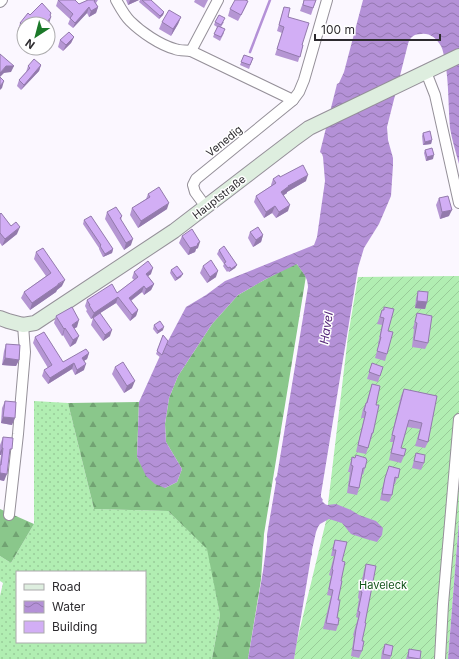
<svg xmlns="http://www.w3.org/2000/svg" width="459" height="659" font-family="Inter,sans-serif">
	<defs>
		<pattern id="grass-dots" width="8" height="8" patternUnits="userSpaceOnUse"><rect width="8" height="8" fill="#b1eeb2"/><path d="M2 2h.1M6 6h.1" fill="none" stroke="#9c9" stroke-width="1.8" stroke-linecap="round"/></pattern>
		<pattern id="forest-firs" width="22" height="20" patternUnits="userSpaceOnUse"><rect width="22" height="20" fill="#8ac78b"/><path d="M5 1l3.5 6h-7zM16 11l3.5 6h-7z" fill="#71a272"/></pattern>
		<pattern id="garden-furrows" width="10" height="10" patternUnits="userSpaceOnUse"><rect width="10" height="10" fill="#b1eeb2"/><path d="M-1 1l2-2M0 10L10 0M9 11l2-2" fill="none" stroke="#9c9"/></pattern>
		<pattern id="water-waves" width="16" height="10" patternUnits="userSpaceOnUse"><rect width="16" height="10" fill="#b491d7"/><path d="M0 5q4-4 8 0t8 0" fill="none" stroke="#9377af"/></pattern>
	</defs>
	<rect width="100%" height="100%" fill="#fbf7ff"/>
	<path fill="url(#grass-dots)" fill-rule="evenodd" d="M34,401L68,403L94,509L168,511L208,549L220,615L212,659H0V596L3,583L0,581V556L11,563L34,524ZM17,572H145V642H17Z"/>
	<g fill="url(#forest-firs)">
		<polygon points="296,263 306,276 264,534 261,580 248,659 212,659 220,615 207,549 168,511 94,509 68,403 139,402 137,457 165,488 177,482 182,469 166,442 165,424 169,398 178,376 212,324 238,295 266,279"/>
		<polygon points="0,509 34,524 11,563 0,556"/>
	</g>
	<polygon fill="url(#garden-furrows)" points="459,276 459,520 448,659 294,659 296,645 326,521 348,336 358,277"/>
	<g fill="url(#water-waves)">
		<path d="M363,0H459V164C456,153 452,140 450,128C448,106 449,83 445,61C444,56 443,50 441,46C436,38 430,33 421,34C414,34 410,37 408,44L387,127L388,140L393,158V165L391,196L379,224L364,248L358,268L321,494V497L323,500L322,501L325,504L327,505L336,504L351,510L359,515L376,521L383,528L382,535L377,542L366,539L351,534L342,523L329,519L320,524L318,527L316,532L312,550V554L311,557L294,659H248L263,571L267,541V535L276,482L275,479L277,476L308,287C308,277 302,272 297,264L266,279L238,295L212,324L178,376L169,398L165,424L166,442L182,469L177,482L165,488L155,484L146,476L137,457L139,402L159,358L186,307L206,295L225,281L314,245L317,237L325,181L323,157L322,154L320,152L337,84L339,83L344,72Z"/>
		<polygon points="459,520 459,659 448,659"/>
	</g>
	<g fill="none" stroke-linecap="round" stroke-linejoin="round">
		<polyline stroke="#b491d7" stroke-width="2.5" points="250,52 270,0"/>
		<defs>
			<g id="street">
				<path d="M116,0C120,7 124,15 130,21C141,32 160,45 175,49C180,51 186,50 191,51L293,100"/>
				<polyline points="0,2 2,0"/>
				<polyline points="191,51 218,0"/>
				<polyline points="426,72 435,95 459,203"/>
				<polyline points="206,207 195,192 193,185 196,179 293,100 299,92 304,80 327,0"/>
				<polyline points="9,515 18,434 25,352 23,325"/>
				<polyline points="440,659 443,604 459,419"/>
			</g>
			<polyline id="secondary" points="0,318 8,321 23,325 35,323 174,231 294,139 309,128 459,56"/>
		</defs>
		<use href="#street" stroke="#959099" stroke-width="12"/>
		<use href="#secondary" stroke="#959099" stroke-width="16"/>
		<use href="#street" stroke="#fff" stroke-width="10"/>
		<use href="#secondary" stroke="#deeedf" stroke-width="14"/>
	</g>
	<g fill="#b596d3">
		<polygon points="58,0 79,4 88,0 98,0 96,3 98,7 96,13 89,17 87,13 73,28 68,24 70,19 56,6"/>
		<polygon points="126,0 139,0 128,5"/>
		<polygon points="140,0 151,0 164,12 163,15 159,19 139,2"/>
		<polygon points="195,0 208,0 204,8 194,2"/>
		<polygon points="304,0 316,0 311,15 300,11"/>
		<polygon points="248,1 245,8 238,21 228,16 230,9"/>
		<polygon points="284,7 302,45 303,45 298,62 275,55 282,33 277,31"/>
		<polygon points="30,15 50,16 49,24 48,25 48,24 24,24 24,35 18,30 20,23"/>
		<polygon points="181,17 178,24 171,36 159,29 162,22"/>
		<polygon points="215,22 224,22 221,27 224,33 220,41 213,37 217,27 214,25"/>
		<polygon points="74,37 71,43 63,51 58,47 60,40"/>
		<polygon points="244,55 253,58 249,69 240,65"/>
		<polygon points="41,65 39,71 21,90 17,86 19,80 26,72 28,66"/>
		<polygon points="423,133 432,140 431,144 423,145 422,136"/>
		<polygon points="425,150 433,159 426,161 424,153"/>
		<polygon points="280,177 306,181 287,192 287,193 284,195 288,211 276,218 272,213 264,218 254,202 256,196 271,186 271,185 273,179"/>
		<polygon points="148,194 167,209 138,228 130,215 132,208 146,199"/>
		<polygon points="439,198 449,216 440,219 436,205"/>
		<polygon points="107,212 122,216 121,220 131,245 124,250 105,219"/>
		<polygon points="0,214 17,234 2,246 0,243"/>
		<polygon points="84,220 113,249 112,253 103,257 99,249 99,248 83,224"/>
		<polygon points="250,232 263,235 261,242 253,247 248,238"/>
		<polygon points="182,236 198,248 196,249 195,252 188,255 179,243"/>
		<polygon points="219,250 237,265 235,268 229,272 228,271 227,272 223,266 224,264 217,254"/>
		<polygon points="36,252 62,286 57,290 56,292 30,310 21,298 24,292 46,276 34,259"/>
		<polygon points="203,266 216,277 207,283 200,273"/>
		<polygon points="171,270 181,277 175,281 170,273"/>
		<polygon points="134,272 151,274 148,276 154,284 151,290 144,295 142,292 131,301 138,310 136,316 130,321 116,303 100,313 110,336 103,341 91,325 93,318 91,319 86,311 87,310 85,306 87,300 117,293 134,280 132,278"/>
		<polygon points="418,291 427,302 425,309 415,308 416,298"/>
		<polygon points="384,307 388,331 387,354 385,361 375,358 379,344 378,344 382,325 377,324 382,310 383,310"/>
		<polygon points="417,313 428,343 425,349 412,347 414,329 413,329 415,320"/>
		<polygon points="56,316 77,327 74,329 76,343 70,347 63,335 62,336 54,323"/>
		<polygon points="154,325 163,330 157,334 153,329"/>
		<polygon points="163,335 168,341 161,358 156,354"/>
		<polygon points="35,337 63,362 89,353 87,359 84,361 84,370 75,375 72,369 48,384 42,376 44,370 48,368 33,343"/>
		<polygon points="6,344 19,360 16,366 2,365 4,351"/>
		<polygon points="372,363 383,367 378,382 367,379"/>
		<polygon points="115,367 132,388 124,393 112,374"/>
		<polygon points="372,384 376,405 373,433 366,454 356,452 364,418 361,418 363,409 366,403"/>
		<polygon points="404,389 437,396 428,442 425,448 415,446 420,429 407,427 401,448 404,456 401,463 389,460 393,442 390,442 401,396"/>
		<polygon points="5,401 12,425 1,423 2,408"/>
		<polygon points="3,437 9,455 4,481 0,480 0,462 1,455 0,455 0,445"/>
		<polygon points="416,453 424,463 421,470 412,468 414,460"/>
		<polygon points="356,455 365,468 363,475 362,474 359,488 357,495 347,493 350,472 348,472 350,464 352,457 355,458"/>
		<polygon points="389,466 400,469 395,484 394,484 392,495 389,502 380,500 383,485"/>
		<polygon points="335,540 342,561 337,618 338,625 336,631 323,629 331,596 327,595 331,576 329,575 334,556 331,556 333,546"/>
		<polygon points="366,564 362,641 362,651 359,658 351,656 354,636 353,635 358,618 356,617 359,599 358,598 359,590 361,585 364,570"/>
		<polygon points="385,644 391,656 390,659 381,659 382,651"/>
		<polygon points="409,649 420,659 406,659"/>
	</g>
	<g fill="#937aac">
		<polygon points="130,0 139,0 128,5"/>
		<polygon points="89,7 87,13 73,28 75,23"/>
		<polygon points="98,7 96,13 89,17 91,11"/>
		<polygon points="164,12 163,15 159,19 160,16"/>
		<polygon points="51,13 49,20 51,17 49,24 48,25 48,24 46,24 50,15"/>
		<polygon points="181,17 178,24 171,36 173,29"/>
		<polygon points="74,37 71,43 63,51 66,45"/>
		<polygon points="41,65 39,71 21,90 24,85"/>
		<polygon points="6,66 14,66 11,72 4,73 0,77 0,73"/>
		<polygon points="4,81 2,88 0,90 0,86"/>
		<polygon points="432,140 431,144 423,145 425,142"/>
		<polygon points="434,155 433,159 426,161 427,157"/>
		<polygon points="308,175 306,181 287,192 287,193 279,198 281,192 288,186"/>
		<polygon points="169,203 167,209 138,228 141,221"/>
		<polygon points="290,205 288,211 276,218 279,212"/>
		<polygon points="275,206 272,213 264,218 266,212"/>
		<polygon points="452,210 449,216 440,219 442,212"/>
		<polygon points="20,227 17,234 2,246 5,239"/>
		<polygon points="263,235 261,242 253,247 256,240"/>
		<polygon points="133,239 131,245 124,250 126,243"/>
		<polygon points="200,242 198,248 196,249 195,252 188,255 190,248"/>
		<polygon points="113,249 112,253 103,257 105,254"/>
		<polygon points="237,265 235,268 229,272 231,269"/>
		<polygon points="153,268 151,274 144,279 146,274"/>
		<polygon points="218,271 216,277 207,283 210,277"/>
		<polygon points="183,274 181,277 175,281 177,278"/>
		<polygon points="65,280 62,286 57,290 56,292 30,310 32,303"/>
		<polygon points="154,284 151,290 144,295 146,289"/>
		<polygon points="144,286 142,292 126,304 129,298"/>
		<polygon points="118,297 116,303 91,319 94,313"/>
		<polygon points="417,301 427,302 425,309 415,308"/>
		<polygon points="138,310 136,316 130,321 132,315"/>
		<polygon points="79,320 77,327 69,331 72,325"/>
		<polygon points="164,327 163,330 157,334 158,331"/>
		<polygon points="65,328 63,335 62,336 64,329"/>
		<polygon points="112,330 110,336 103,341 105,335"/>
		<polygon points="79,336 76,343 70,347 73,340"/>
		<polygon points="89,353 87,359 80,363 82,358"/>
		<polygon points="5,358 19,360 16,366 2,365"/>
		<polygon points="74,363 72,369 48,384 50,378"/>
		<polygon points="86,364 84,370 75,375 77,370"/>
		<polygon points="135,381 132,388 124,393 127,386"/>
		<polygon points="3,417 15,418 12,425 1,423"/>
		<polygon points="2,448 3,448 1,455 0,455 0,452"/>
		<polygon points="0,473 7,474 4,481 0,480"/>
	</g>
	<g fill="#d2aef5" stroke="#937aac">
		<polygon points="58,0 75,0 79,4 88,0 95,0 94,1 98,7 91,11 89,7 75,23 70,18 73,14"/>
		<polygon points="142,0 151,0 164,12 160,16"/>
		<polygon points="235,0 245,0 248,1 241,15 230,9"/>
		<polygon points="304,0 316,0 313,8 303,5"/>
		<polygon points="42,3 51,13 50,15 51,17 46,23 42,19 38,24 24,24 24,27 20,23 28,13 30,15"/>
		<polygon points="284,7 290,8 288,17 309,23 302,45 303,45 300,57 277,49 284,27 279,25"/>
		<polygon points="169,10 181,17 173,29 162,22"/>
		<polygon points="219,15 225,18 221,25 215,22"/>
		<polygon points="218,26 225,29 221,37 214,34"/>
		<polygon points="69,32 74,37 66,45 60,40"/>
		<polygon points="0,54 14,66 6,66 0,73"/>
		<polygon points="244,55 253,58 250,65 241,62"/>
		<polygon points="34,59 41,65 24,85 19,80 30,68 28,66"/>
		<polygon points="0,77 4,81 0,86"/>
		<polygon points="430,131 432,140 425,142 423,133"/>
		<polygon points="432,148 434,155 427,157 425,150"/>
		<polygon points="303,165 308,175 288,186 289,186 281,192 290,205 279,212 275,206 266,212 256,196 276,183 273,179 279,175 280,177"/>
		<polygon points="159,187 169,203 141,221 132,208 150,197 148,194"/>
		<polygon points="448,196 452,210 442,212 439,198"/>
		<polygon points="116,207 122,216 120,218 133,239 126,243 107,212"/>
		<polygon points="1,213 11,226 16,222 20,227 5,239 0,233 0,214"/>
		<polygon points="91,216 113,249 105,254 100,246 101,245 84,220"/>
		<polygon points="258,227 263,235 256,240 250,232"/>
		<polygon points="192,229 200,242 198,243 197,246 190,248 182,236"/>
		<polygon points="224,246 237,265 231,269 230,267 228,268 224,263 226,262 219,250"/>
		<polygon points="43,248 65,280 58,284 58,285 32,303 24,292 51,273 36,252"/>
		<polygon points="211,260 218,271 210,277 203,266"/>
		<polygon points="148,261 153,268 146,274 154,284 146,289 144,286 129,298 138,310 132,315 118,297 94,313 89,305 90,305 87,300 112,284 117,293 138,277 134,272"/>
		<polygon points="177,266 183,274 177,278 171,270"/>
		<polygon points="418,291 428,292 427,302 417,301"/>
		<polygon points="72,307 79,320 72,325 79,336 73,340 65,328 64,329 56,316"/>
		<polygon points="384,307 394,309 388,331 393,332 387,354 377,351 381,337 380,337 384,318 380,317 382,310 384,310"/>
		<polygon points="100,313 112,330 105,335 93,318"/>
		<polygon points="417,313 432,316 428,343 414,340 417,323 415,322"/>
		<polygon points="160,321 164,327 158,331 154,325"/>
		<polygon points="44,332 63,362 86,349 89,353 82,358 86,364 77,370 74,363 50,378 44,370 52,365 35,337"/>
		<polygon points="163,335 168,341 162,355 157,351"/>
		<polygon points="6,344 20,345 19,360 5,358"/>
		<polygon points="123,362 135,381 127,386 115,367"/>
		<polygon points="372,363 383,367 380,376 369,372"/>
		<polygon points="372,384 380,386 376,405 379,405 373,433 372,433 368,448 358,445 366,412 364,411 366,403 367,403"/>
		<polygon points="404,389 437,396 428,442 418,439 422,423 409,420 401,448 406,449 404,456 391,453 395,436 392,435"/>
		<polygon points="5,401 16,402 15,418 3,417"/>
		<polygon points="3,437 13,438 12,449 10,449 7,474 0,473 0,465 1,465 3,448 2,448"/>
		<polygon points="416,453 425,455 424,463 414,461"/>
		<polygon points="356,455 366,458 366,459 367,460 365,468 363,468 359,488 349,486 353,466 351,465 352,457 355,458"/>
		<polygon points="389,466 400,469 398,478 395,477 392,495 382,494 385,478"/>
		<polygon points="335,540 347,542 342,561 345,562 341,581 342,581 338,600 340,600 337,618 339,618 338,625 326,623 333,590 329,589 333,570 332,569 336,550 333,550"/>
		<polygon points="366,564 376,566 365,623 366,623 362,641 364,641 362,651 353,650 356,629 360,612 358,611 362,592 361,592 362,584 363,584"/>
		<polygon points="385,644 393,646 391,656 383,654"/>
		<polygon points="409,649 421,651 420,659 408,657"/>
	</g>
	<g text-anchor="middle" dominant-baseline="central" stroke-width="3" stroke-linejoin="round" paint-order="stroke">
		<g font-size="11" fill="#2d2b2f" stroke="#fff">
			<text transform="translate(224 141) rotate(-39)">Venedig</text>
			<text transform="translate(219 197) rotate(-38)">Hauptstraße</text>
		</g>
		<g font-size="11" fill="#13541c" stroke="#fff">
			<text x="383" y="585">Haveleck</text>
		</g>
		<g font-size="12" font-style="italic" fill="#57297a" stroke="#fff">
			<text transform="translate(326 328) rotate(-81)">Havel</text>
		</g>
	</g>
	<rect x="16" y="571" width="130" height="72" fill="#ffffff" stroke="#abaaac"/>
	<rect x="24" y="584" width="20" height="6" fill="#deeedf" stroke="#abaaac"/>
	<text x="52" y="591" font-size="12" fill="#2d2b2f">Road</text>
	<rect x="24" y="601" width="20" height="12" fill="url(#water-waves)" stroke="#abaaac"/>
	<text x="52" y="611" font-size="12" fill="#2d2b2f">Water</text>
	<rect x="24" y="621" width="20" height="12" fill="#d2aef5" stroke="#abaaac"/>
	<text x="52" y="631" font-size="12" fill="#2d2b2f">Building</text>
	<g transform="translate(36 36) rotate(216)"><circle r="19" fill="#ffffff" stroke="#abaaac"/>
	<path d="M0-3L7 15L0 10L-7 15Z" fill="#1b7929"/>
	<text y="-6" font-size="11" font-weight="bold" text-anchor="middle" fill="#2d2b2f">N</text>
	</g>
	<path d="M315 34v6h125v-6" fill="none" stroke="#2d2b2f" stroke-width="2"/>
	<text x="321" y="34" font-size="12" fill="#2d2b2f" stroke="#ffffff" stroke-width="3" paint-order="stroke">100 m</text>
</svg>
